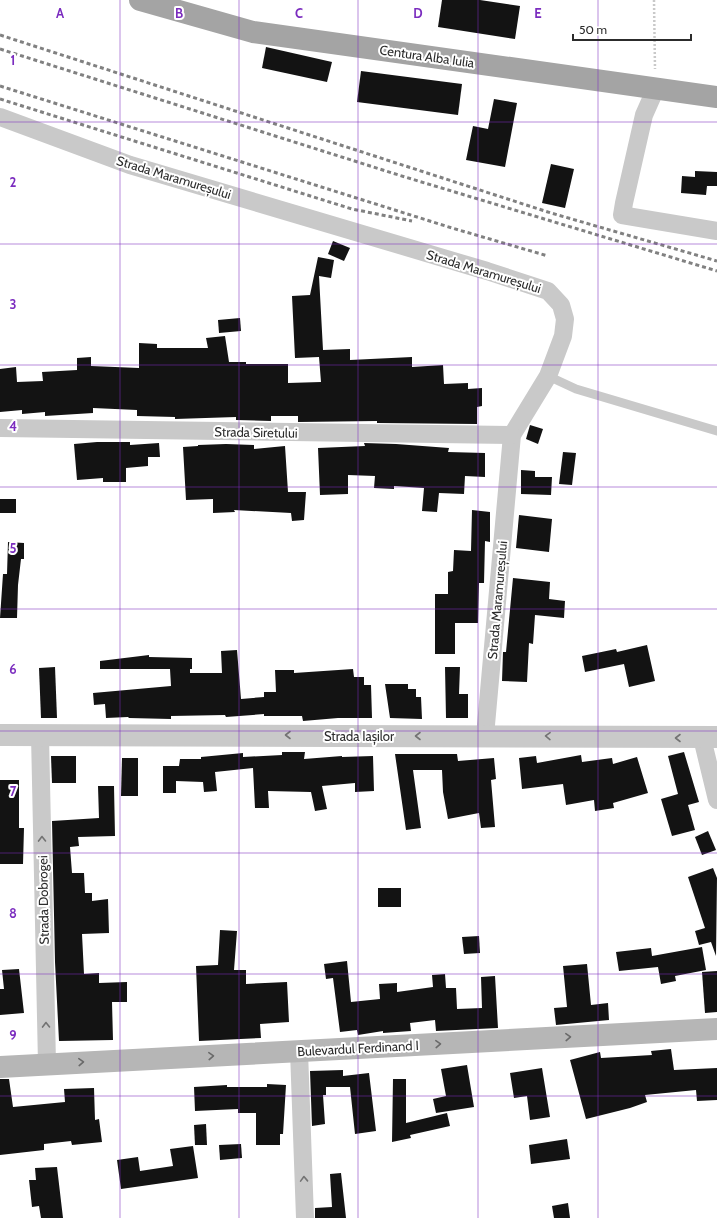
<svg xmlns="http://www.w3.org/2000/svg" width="717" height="1218" font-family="Cabin,sans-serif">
	<rect width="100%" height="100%" fill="#fff"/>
	<g fill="#131313">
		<polygon points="442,0 480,0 520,6 515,39 438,27"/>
		<polygon points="266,47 332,62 327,82 262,68"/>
		<polygon points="361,71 462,84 458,115 357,102"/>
		<polygon points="494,99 517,103 505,167 466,160 473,126 488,129"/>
		<polygon points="551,164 574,169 565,208 542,203"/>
		<polygon points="695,171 717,172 717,186 707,186 706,195 681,193 682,176 695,177"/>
		<polygon points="333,241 350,248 344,261 328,254"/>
		<polygon points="318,257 334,260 331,278 319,276 323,350 350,349 350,360 412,357 412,367 443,365 444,384 468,383 468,389 482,388 482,406 477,407 477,424 377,423 377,421 298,422 298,416 271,416 271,421 236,420 236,417 175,419 175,417 137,416 137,410 93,408 93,413 45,416 45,412 22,414 22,410 0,412 0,369 16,367 17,382 43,381 42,372 77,370 77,358 91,357 91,366 139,368 139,343 157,344 157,348 208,348 206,338 225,336 229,362 246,362 246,364 288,364 288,383 321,382 319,357 295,358 292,296 310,295"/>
		<polygon points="240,318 241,331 219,333 218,320"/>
		<polygon points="530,425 543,429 538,444 526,439"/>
		<polygon points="97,442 130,442 130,445 159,443 160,457 148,457 148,466 126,468 126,482 103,482 103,478 77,480 74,444"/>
		<polygon points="364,443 396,444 449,448 448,452 485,453 485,477 465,476 464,494 439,493 437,512 422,511 424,488 394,486 394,489 374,488 375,476 348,475 348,494 320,495 318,448 365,446"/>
		<polygon points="226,444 254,445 254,449 285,446 288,492 306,492 304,520 292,521 291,513 234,510 235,512 213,513 213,499 186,500 183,447 198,446 198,445"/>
		<polygon points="563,452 576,453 572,485 559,484"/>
		<polygon points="521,470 535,471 535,477 552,477 551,495 521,494"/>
		<rect x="0" y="499" width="16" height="14"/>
		<polygon points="472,510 490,512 490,542 485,541 484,583 479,583 478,623 455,623 455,654 435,654 435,594 448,594 448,572 453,571 454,550 471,551"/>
		<polygon points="519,515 552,519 549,552 516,548"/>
		<polygon points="8,542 24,543 24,559 21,559 18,585 17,618 0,618 3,574 7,574"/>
		<polygon points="513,578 550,582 549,599 565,601 564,618 535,615 533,644 529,643 527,682 502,681 503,652 506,652"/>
		<polygon points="647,645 655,681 629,687 624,664 585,672 582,656 616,649 617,652"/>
		<polygon points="237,650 241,699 264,697 264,692 276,692 275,670 294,670 294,673 353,669 354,677 364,677 364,685 371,685 372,718 338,718 303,721 302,716 264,716 264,714 226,717 225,715 171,716 171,719 129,718 128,717 106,718 105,704 94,705 93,693 171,686 170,669 100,669 100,661 149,655 149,657 192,658 192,669 190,669 190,673 222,673 221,651"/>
		<polygon points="55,667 57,718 41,718 39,668"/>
		<polygon points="445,667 460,667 459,694 468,694 468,718 446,718"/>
		<polygon points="385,684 408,684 408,689 416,689 416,697 421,697 422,719 390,718"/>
		<polygon points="282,752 305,752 304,759 342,756 342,757 373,756 374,791 355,792 355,783 322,786 327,809 315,811 311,792 268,791 269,808 255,808 253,768 215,772 217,791 204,792 203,782 176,781 176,793 163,793 163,766 179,766 180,759 201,759 201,757 243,753 243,757 282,755"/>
		<polygon points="684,752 699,802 688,805 695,830 672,836 661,799 678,794 668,756"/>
		<polygon points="395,754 457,754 458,761 494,758 496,779 491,780 495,827 481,828 479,813 448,819 443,792 442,770 413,770 421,828 406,830"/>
		<polygon points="581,755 582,762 612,758 613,764 637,757 648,793 613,803 614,808 595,811 594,800 566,805 563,784 522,789 519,758 536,756 537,763"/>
		<polygon points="51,756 76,756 76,783 52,783"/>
		<polygon points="122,758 138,758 138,796 121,796"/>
		<polygon points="0,780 19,780 19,828 24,828 23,864 0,864"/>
		<polygon points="98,786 114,786 115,836 78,837 79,846 70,847 72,873 84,873 85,893 92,893 92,901 108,899 109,933 82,934 84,974 99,973 99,983 127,982 127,1002 112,1002 113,1040 59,1041 55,962 52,821 99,818"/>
		<polygon points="708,831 716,850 702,855 695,837"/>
		<polygon points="713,868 717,878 716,956 711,942 699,945 695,931 705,928 688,877"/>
		<rect x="378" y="888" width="23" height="19"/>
		<polygon points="220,930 237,931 234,970 246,970 246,984 287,982 289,1022 260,1024 261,1038 199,1041 196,966 218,965"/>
		<polygon points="479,936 480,953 464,954 462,937"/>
		<polygon points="702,947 706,970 675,976 676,981 661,984 658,967 619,971 616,952 651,948 652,956"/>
		<polygon points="347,961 351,1002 380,999 379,984 397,983 397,992 433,987 432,975 445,974 446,988 456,988 457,1009 482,1008 481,977 495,976 498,1028 436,1031 435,1020 410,1023 411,1031 383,1033 383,1031 358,1035 357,1030 340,1032 333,978 326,979 324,964"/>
		<polygon points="587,964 591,1005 608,1003 609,1020 556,1025 554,1008 567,1007 563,966"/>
		<polygon points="19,969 24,1013 0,1015 0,989 4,989 2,970"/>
		<polygon points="717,971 717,1012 705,1013 702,972"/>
		<polygon points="671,1049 674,1070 717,1068 717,1100 697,1101 696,1090 645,1095 647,1102 630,1108 586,1119 570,1060 600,1052 601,1058 652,1055 651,1051"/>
		<polygon points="467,1065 474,1107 436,1113 433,1099 446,1096 441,1069"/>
		<polygon points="542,1068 550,1117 530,1120 527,1096 514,1098 510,1073"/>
		<polygon points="343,1070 343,1076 369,1073 376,1131 355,1134 350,1087 326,1087 326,1095 323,1095 325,1124 312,1126 310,1071"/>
		<polygon points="0,1079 9,1079 13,1107 65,1102 64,1089 94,1088 95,1120 99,1119 102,1142 72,1145 71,1141 44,1144 44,1150 0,1155"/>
		<polygon points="393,1079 406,1079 406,1123 447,1113 450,1126 410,1135 411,1138 392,1142"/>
		<polygon points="267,1084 286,1085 283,1134 280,1134 280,1145 256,1145 256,1113 238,1113 238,1109 195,1111 194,1087 227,1085 227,1087 267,1087"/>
		<polygon points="206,1124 207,1145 195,1145 194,1125"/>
		<polygon points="567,1139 570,1159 531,1164 529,1145"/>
		<polygon points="241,1144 242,1158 220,1160 219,1145"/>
		<polygon points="193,1146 198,1178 121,1189 117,1160 138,1157 140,1171 173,1166 170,1149"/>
		<polygon points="57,1167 63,1218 41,1218 39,1206 32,1207 29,1180 36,1180 35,1168"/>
		<polygon points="341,1173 346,1218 315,1218 315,1208 332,1207 330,1174"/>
		<polygon points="568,1203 570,1218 554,1218 552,1206"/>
	</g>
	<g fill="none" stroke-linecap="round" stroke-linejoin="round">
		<polyline stroke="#c9c9c9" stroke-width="2.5" stroke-dasharray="2 2" stroke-linecap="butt" points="654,0 655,69"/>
		<polyline stroke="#c9c9c9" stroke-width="9" points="548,376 576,389 717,431"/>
		<g stroke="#c9c9c9" stroke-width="18">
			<polyline points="656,88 644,115 624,203 622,215 717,231"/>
			<polyline points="0,117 130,165 487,271 548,291 561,305 565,319 563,336 548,376 512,435 485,736"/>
			<polyline points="0,428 512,435"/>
			<polyline points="40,735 47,1064"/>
			<polyline points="702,738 717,800"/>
			<polyline points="299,1051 305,1218"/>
		</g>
		<polyline stroke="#c9c9c9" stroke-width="22" points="0,735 717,737"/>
		<polyline stroke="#b6b6b6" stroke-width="22" points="0,1067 717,1029"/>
		<polyline stroke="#a4a4a4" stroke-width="22" points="140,0 253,32 717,97"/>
		<g stroke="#818181" stroke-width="3" stroke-dasharray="4 3" stroke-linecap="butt">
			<polyline points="0,35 551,213 717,261"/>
			<polyline points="0,49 405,177 717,271"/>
			<polyline points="0,86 452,228 548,256"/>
			<polyline points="0,99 352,209 412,221"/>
		</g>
	</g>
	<defs><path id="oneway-chevron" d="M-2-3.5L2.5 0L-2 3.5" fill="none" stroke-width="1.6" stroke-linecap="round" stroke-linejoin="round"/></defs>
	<g stroke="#737373">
		<use href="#oneway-chevron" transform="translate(288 735) rotate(-180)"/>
		<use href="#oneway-chevron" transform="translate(418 736) rotate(-180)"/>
		<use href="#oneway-chevron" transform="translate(548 736) rotate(-179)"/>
		<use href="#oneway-chevron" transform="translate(678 738) rotate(-180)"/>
		<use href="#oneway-chevron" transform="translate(42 839) rotate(-91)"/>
		<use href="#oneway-chevron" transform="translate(46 1025) rotate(-91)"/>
		<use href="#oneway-chevron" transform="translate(304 1179) rotate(-92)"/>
	</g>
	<g stroke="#6a6a6a">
		<use href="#oneway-chevron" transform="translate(568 1037) rotate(-3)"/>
		<use href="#oneway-chevron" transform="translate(438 1044) rotate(-3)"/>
		<use href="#oneway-chevron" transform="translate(211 1056) rotate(-3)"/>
		<use href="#oneway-chevron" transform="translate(81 1062) rotate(-3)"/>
	</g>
	<path fill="none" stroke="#7b2cbf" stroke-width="1" stroke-opacity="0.55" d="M120,0V1218M239,0V1218M358,0V1218M478,0V1218M598,0V1218M0,122H717M0,244H717M0,365H717M0,487H717M0,609H717M0,731H717M0,853H717M0,974H717M0,1096H717"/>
	<g text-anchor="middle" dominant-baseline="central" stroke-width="4" stroke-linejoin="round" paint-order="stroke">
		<g font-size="13" fill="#2c2c2c" stroke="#fff">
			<text transform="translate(427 56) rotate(8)">Centura Alba Iulia</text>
			<text transform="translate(174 177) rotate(17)">Strada Maramureșului</text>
			<text transform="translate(484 271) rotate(17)">Strada Maramureșului</text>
			<text transform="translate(256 432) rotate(1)">Strada Siretului</text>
			<text transform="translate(497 600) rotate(-85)">Strada Maramureșului</text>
			<text x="359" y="736">Strada Iașilor</text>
			<text transform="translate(43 900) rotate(-91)">Strada Dobrogei</text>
			<text transform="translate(358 1048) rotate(-3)">Bulevardul Ferdinand I</text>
		</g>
	</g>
	<g font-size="13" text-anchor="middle" font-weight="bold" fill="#7b2cbf" stroke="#fff" stroke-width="4" stroke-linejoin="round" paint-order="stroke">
		<text x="60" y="18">A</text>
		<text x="179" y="18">B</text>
		<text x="299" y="18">C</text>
		<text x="418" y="18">D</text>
		<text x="538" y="18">E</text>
		<text x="13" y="65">1</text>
		<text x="13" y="187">2</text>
		<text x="13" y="309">3</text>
		<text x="13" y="431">4</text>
		<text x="13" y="553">5</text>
		<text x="13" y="674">6</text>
		<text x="13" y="796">7</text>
		<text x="13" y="918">8</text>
		<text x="13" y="1040">9</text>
	</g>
	<path d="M573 34v6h118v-6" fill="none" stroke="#2c2c2c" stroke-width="2"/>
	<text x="579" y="34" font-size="12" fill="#2c2c2c" stroke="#ffffff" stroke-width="3" paint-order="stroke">50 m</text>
</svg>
